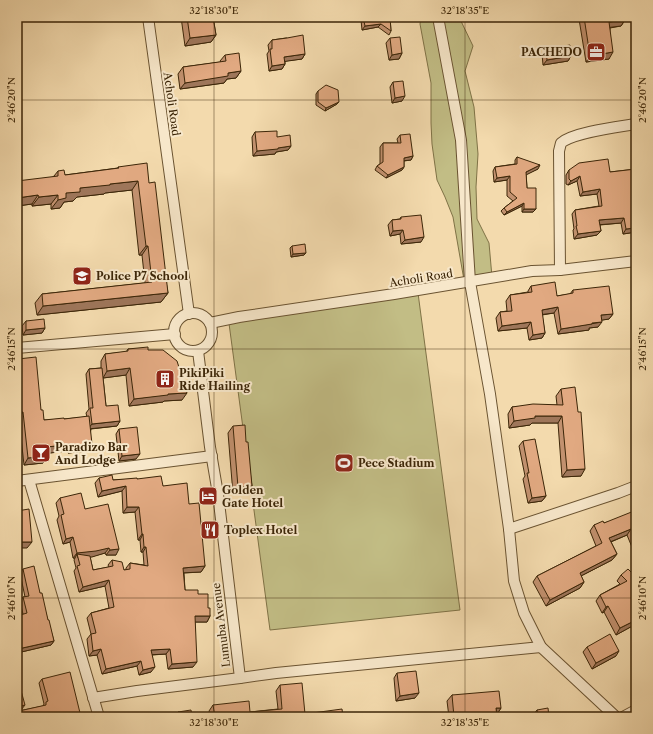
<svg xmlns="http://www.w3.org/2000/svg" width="653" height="734" font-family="'Libre Caslon Text',serif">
	<rect width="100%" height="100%" fill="#f3daad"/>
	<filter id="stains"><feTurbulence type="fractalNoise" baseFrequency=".005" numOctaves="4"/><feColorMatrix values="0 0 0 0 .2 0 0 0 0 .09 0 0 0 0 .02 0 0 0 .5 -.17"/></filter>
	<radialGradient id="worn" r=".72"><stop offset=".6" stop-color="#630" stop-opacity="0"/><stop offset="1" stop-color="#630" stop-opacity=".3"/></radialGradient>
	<g fill="#c2bd85" stroke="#7f7246">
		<polygon points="421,17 459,17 473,46 465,71 474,107 478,154 476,187 477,219 489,243 492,277 464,280 453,217 445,197 437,180 432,144 431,123 431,83 420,24"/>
		<polygon points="418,293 460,610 270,630 228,316"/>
	</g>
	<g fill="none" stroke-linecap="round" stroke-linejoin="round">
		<defs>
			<g id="street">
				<polyline points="148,17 189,314"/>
				<polyline points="438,17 461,140 470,282 490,394 509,529 514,581 524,613 541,647 616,717"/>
				<path d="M560,270L559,151L561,143C574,132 618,127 636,124"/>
				<circle cx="193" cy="332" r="19"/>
				<polyline points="210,323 239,317 394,294 532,271 560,270 636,261"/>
				<polyline points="17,348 175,334"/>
				<polyline points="29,480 99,717"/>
				<polyline points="17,481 212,456"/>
				<polyline points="509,529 618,493 636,486"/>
				<polyline points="240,678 276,673 541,647"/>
				<polyline points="93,698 137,691 240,678 218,494 210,447 198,351"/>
				<polyline points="623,717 636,710"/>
			</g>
		</defs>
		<use href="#street" stroke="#6a5331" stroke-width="12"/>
		<use href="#street" stroke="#f7e7ca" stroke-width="10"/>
	</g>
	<g fill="#c2916f" stroke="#3c2608">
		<polygon points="181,17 213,17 216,35 211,42 185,46"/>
		<polygon points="362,17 390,17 391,31 389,35 378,27 362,30 361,20"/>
		<polygon points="580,17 625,17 625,20 621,26 610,28 609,59 586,62 579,19"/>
		<polygon points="636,18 636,38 634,22"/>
		<polygon points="286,38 287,38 305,54 302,59 285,61 285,64 282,69 269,71 267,54 269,51 268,45 272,40"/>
		<polygon points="390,38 402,53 399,59 389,60 386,43"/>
		<polygon points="546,49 571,56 568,61 543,65 542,54"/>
		<polygon points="225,55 241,71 236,78 227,79 224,83 180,89 178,74 183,67 221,62 220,61"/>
		<polygon points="393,82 402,101 392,103 390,87"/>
		<polygon points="318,91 339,102 337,104 325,111 316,105 316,94"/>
		<polygon points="255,132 277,137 291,146 288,150 276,152 275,154 253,156 252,137"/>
		<polygon points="400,135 413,156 411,160 404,161 404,167 402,170 386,178 375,170 377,166 380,164 380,147 383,143 398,143 397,139"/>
		<polygon points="517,157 538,169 526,174 527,188 536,209 533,212 522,212 522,206 504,215 501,211 504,208 513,201 507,196 507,180 494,182 493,171 495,167 515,164 515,160"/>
		<polygon points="118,167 149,183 168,293 161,302 37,315 35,303 42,294 145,283 142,255 139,255 132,190 105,193 104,194 77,197 73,201 64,202 60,208 51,209 51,204 32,206 32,204 17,206 54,176 58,171 65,175 118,168"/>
		<polygon points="636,169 636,232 623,234 621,223 600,225 601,231 597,235 574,239 573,230 574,229 572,214 575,210 599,206 597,194 580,196 577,181 568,185 566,184 566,175 569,170 610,172"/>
		<polygon points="401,217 421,242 401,244 400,234 390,236 388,225 392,220 400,219"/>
		<polygon points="292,246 306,253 304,255 291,257 290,248"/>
		<polygon points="531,286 557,296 570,294 573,290 613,314 609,319 601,320 598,327 589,328 589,330 558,334 554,313 542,315 545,333 542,338 529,340 527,328 498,331 496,318 500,312 507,311 506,301 510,295 528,292 528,291"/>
		<polygon points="26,321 45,328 42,333 23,335 22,326"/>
		<polygon points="128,349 148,350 182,400 164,401 163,402 129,406 126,375 103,378 106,406 120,421 117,426 91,429 87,451 68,453 67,451 48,453 43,463 24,465 19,419 17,419 17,360 18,359 41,410 44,420 64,419 87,417 86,413 89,409 86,374 89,369 101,368 101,361 105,354 126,352"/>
		<polygon points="561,389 581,476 562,477 558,423 532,423 530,425 509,428 508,414 512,407 557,405 556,396"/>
		<polygon points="233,426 246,442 252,486 247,493 233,494 228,433"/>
		<polygon points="119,429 136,459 119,461 116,434"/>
		<polygon points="523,441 546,496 542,501 528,503 523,479 525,476 519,446"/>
		<polygon points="99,478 113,480 137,479 163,486 189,504 205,566 201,572 184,573 185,590 198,594 208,608 210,616 207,622 195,622 193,667 168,669 166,654 152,655 151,672 139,675 137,666 102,674 97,655 89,656 87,639 91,634 87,618 91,613 109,608 105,586 79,592 74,571 76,568 74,560 75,558 73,558 70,542 63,544 57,520 59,516 56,503 60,498 85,509 116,555 106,555 105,553 90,557 93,570 109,567 108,565 112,560 124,570 126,570 126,568 130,563 144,565 143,552 141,552 140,540 138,540 135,512 123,513 122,491 98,497 95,483"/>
		<polygon points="636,516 636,557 627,535 611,542 617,554 612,560 581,576 584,582 580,588 546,606 533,582 537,576 596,546 590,531 594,525"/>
		<polygon points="23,569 40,593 54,641 51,645 17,653 17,616 23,614 20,602 23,597 25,597 20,573"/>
		<polygon points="621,575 635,577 636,580 636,624 616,635 604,612 602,613 596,601 600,595 620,584 617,581"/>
		<polygon points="587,647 616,656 592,669 583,652"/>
		<polygon points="397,673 415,698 396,701 394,678"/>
		<polygon points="42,679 81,717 17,717 17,715 19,711 43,706 44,704 39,683"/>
		<polygon points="280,685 305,714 343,717 210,717 209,711 213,705 250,712 278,709 276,691"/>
		<polygon points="452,695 501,708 497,714 497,717 449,717 447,701"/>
		<polygon points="537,710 549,717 534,717 534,714"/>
		<polygon points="178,712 192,717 174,717"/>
	</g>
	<g fill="#9e765a" stroke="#3c2608">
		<polygon points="253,17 276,17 250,21"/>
		<polygon points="625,20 621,26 605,28 609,22"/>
		<polygon points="381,24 378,27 362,30 365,26"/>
		<polygon points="216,35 211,42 185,46 190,38"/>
		<polygon points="613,52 609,59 586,62 590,56"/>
		<polygon points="402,53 399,59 389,60 392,55"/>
		<polygon points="305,54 302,59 281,62 284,57"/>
		<polygon points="571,56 568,61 543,65 547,60"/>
		<polygon points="285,64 282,69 269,71 272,66"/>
		<polygon points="241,71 236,78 227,79 224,83 180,89 185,83 228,73"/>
		<polygon points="405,96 402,101 392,103 395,98"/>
		<polygon points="339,102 337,104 325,111 326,108"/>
		<polygon points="291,146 288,150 276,152 275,154 253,156 257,151"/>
		<polygon points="413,156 411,160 401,161 404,158"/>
		<polygon points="540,165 538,169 524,176 526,172"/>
		<polygon points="404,167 402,170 386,178 388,175"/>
		<polygon points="510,176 507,180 494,182 497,178"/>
		<polygon points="580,176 577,181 568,185 571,181"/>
		<polygon points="138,181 132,190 105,193 104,194 77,197 73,201 64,202 60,208 51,209 58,200 66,193 80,188 110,184"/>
		<polygon points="600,189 597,194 580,196 583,192"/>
		<polygon points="38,195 32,204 17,206 17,198"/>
		<polygon points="58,195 51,204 32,206 39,197"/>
		<polygon points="524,203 522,206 504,215 507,212"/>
		<polygon points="524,209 536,209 533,212 522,212"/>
		<polygon points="624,218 621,223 596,225 599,220"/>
		<polygon points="636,228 636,232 623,234 626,229"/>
		<polygon points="403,230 400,234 390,236 393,231"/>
		<polygon points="601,231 597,235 574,239 578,234"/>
		<polygon points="424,237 421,242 401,244 405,240"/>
		<polygon points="146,246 148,246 142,255 139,255"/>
		<polygon points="306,253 304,255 291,257 293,254"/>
		<polygon points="168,293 161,302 37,315 43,306"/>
		<polygon points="558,307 554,313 538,315 542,310"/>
		<polygon points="613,314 609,319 597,321 601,315"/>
		<polygon points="531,322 527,328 498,331 502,326"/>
		<polygon points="602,322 598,327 589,328 589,330 558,334 561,329"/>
		<polygon points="45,328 42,333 23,335 26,330"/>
		<polygon points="545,333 542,338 529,340 533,335"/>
		<polygon points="130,368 126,375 103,378 107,371"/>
		<polygon points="187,393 182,400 164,401 163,402 129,406 134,399 168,394"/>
		<polygon points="17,412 23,412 19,419 17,419"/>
		<polygon points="535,416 562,416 558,423 532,423 530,425 509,428 514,421"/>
		<polygon points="120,421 117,426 88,429 92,424"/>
		<polygon points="72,444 67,451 42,454 47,447"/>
		<polygon points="92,444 87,451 68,453 72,446"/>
		<polygon points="140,454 136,459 119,461 122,456"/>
		<polygon points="48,456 43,463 24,465 28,458"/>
		<polygon points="585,469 581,476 562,477 567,470"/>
		<polygon points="126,486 122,491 98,497 102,491"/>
		<polygon points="252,486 247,493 233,494 238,487"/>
		<polygon points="546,496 542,501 528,503 532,498"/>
		<polygon points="127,507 139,507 135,512 123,513"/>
		<polygon points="631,529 627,535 605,544 609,538"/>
		<polygon points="142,534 143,534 140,540 138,540"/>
		<polygon points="73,537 70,542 63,544 66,539"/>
		<polygon points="17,542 32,542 27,548 17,548"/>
		<polygon points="144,547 146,547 143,552 141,552"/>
		<polygon points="109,548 105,553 92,557 78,558 77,554 75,558 73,558 77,553"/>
		<polygon points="119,549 116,555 106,555 110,550"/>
		<polygon points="617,554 612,560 575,579 580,573"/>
		<polygon points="205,566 201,572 179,573 183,568"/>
		<polygon points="109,580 105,586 79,592 83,587"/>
		<polygon points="584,582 580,588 546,606 550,600"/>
		<polygon points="608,606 604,612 602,613 606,607"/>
		<polygon points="195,616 210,616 207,622 191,622"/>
		<polygon points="636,620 636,624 616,635 620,628"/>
		<polygon points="54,641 51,645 17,653 17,651 18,649"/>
		<polygon points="101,649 97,655 89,656 93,651"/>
		<polygon points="170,649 166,654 147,655 151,650"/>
		<polygon points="619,651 616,656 592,669 596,663"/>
		<polygon points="141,661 137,666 102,674 106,669"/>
		<polygon points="197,662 193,667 168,669 172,664"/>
		<polygon points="155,667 151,672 139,675 143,670"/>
		<polygon points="419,693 415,698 396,701 400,696"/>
		<polygon points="25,705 21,710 17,711 17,707"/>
		<polygon points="496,708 501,708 497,714"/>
	</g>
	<g fill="#e1a981" stroke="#3c2608">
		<polygon points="187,17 213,17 216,35 190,38"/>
		<polygon points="363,17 390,17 391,31 381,24 365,26"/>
		<polygon points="584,17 625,17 625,20 609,22 613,52 590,56"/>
		<polygon points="303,35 305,54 284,57 285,64 272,66 270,49 272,49 272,40 287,38"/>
		<polygon points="400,37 402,53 392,55 390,38"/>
		<polygon points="570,45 571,56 547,60 546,49"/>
		<polygon points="239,53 241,71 228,73 228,76 185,83 183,67 226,61 225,55"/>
		<polygon points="403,81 405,96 395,98 393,82"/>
		<polygon points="326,85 338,90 339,102 326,108 318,102 318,91"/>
		<polygon points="277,131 277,137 290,135 291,146 278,148 278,149 257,151 255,132"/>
		<polygon points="410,134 413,156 404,158 404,167 388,175 377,166 383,162 383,143 401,143 400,135"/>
		<polygon points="517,157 540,165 526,172 527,188 536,188 536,209 524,209 524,203 507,212 504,208 517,198 510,192 510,176 497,178 495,167 517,164"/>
		<polygon points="608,159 610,172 636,169 636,228 626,229 624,218 599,220 601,231 578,234 576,226 577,226 575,210 602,206 600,189 583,192 580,176 571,181 569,179 569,170 579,163"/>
		<polygon points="147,163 149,183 155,182 168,293 43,306 42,294 152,282 148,246 146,246 138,181 110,184 110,185 80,188 80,192 66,193 66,198 58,200 58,195 39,197 38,195 17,198 17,181 58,176 58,171 64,170 65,175 119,168 118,167"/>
		<polygon points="421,215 424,237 405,240 403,230 393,231 392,220 401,219 401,217"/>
		<polygon points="305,244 306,253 293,254 292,246"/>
		<polygon points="555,282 557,296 573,293 573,290 609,286 613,314 601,315 602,322 592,323 592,324 561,329 558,307 542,310 545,333 533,335 531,322 502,326 500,312 512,311 510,295 532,292 531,286"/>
		<polygon points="44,319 45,328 26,330 26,321"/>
		<polygon points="148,347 148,350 163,350 177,361 187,393 168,394 168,395 134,399 130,368 107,371 105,354 128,351 128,349"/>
		<polygon points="36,357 41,410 43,410 44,420 64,418 64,419 89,416 92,444 72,446 72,444 47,447 48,456 28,458 23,412 17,412 17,369 19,369 18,359"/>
		<polygon points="102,368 106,406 118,405 120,421 92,424 90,408 93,408 89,369"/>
		<polygon points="575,387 578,412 581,412 585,469 567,470 562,416 535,416 535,418 514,421 512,407 533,404 563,405 561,389"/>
		<polygon points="245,425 246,442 248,442 252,486 238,487 233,426"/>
		<polygon points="137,427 140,454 122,456 119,429"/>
		<polygon points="535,439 546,496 532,498 527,473 529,473 523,441"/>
		<polygon points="112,475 113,480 137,478 137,479 161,476 163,486 187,483 189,504 199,503 205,566 183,568 185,590 198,590 198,594 208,594 208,608 210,608 210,616 195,616 197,662 172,664 170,649 151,650 155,667 143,670 141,661 106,669 101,649 93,651 91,634 96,633 91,613 114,607 109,580 83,587 77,566 80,565 77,554 90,556 93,570 113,566 112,560 122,562 124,570 130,569 130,563 148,566 146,547 144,547 143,534 142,534 139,507 127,507 126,486 102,491 99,478"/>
		<polygon points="81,493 85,509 108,504 119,549 110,550 109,548 96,551 77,553 73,537 66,539 61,515 64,514 60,498"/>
		<polygon points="29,509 32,542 17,542 17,511"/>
		<polygon points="634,511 636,516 636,541 631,529 609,538 617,554 580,573 584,582 550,600 537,576 602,543 594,525 603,521 604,523"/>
		<polygon points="34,566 40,593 42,593 48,620 49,620 54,641 18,649 18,633 17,634 17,616 27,613 23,597 29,596 23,569"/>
		<polygon points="628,569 635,576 634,577 636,580 636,620 620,628 608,606 606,607 600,595 627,581 621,575"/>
		<polygon points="610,634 619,651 596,663 587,647"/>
		<polygon points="416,671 419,693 400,696 397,673"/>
		<polygon points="70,672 81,717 21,717 19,711 46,705 46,702 48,701 42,679"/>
		<polygon points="302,683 305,714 342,709 343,717 215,717 213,705 249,701 250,712 282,709 280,685"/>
		<polygon points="20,687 25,705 17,707 17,688"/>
		<polygon points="499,691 501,708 496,708 497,717 454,717 452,695"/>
		<polygon points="548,708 549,717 538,717 537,710"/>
		<polygon points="191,710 192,717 178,717 178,712"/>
		<polygon points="168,713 169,717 156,717 156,714"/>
	</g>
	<path fill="none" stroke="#3c2608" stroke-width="1" stroke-opacity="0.45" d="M214,17V717M465,17V717M17,100H636M17,349H636M17,598H636"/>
	<defs>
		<symbol id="office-square" viewBox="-11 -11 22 22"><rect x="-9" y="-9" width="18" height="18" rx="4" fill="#8f2418" stroke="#f7e7ca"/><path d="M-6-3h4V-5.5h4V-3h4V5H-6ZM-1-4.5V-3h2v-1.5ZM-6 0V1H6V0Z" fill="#fff"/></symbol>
		<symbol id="school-square" viewBox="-11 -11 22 22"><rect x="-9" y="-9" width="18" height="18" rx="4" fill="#8f2418" stroke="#f7e7ca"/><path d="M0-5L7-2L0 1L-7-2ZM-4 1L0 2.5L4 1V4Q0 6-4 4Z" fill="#fff"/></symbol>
		<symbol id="building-square" viewBox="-11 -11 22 22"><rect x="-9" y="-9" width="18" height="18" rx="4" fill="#8f2418" stroke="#f7e7ca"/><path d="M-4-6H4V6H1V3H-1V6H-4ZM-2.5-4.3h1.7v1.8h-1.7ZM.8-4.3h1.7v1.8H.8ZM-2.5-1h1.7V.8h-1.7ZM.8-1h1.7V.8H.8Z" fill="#fff"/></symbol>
		<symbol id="bar-square" viewBox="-11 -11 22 22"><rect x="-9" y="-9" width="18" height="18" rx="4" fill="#8f2418" stroke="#f7e7ca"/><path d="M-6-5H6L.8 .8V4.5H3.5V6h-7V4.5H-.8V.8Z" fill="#fff"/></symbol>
		<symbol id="stadium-square" viewBox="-11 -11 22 22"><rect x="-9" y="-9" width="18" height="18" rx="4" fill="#8f2418" stroke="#f7e7ca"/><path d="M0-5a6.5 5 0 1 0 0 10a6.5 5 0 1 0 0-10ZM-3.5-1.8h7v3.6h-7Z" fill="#fff"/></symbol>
		<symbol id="hotel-square" viewBox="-11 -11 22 22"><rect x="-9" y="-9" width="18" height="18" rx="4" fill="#8f2418" stroke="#f7e7ca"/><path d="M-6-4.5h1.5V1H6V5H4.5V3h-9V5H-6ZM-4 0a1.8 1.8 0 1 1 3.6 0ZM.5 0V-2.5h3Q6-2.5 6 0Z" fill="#fff"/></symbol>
		<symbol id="restaurant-square" viewBox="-11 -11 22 22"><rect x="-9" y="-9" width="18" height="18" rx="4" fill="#8f2418" stroke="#f7e7ca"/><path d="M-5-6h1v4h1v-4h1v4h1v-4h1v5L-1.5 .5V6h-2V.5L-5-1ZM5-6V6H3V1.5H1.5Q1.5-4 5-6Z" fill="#fff"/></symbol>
	</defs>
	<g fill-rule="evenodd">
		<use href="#office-square" x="585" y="41" width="22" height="22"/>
		<use href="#school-square" x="71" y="265" width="22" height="22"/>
		<use href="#building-square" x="154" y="368" width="22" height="22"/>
		<use href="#bar-square" x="30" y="442" width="22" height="22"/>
		<use href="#stadium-square" x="333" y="452" width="22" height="22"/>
		<use href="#hotel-square" x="197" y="485" width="22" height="22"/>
		<use href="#restaurant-square" x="199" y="519" width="22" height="22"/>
	</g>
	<g text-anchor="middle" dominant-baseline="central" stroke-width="4" stroke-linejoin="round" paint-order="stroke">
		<g font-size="11" font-weight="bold" fill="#3c2608" stroke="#f7e7ca" text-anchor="start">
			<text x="582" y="52" text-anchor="end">PACHEDO</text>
			<text x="96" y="276">Police P7 School</text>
			<text x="179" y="373">PikiPiki<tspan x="179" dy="13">Ride Hailing</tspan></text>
			<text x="55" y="447">Paradizo Bar<tspan x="55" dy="13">And Lodge</tspan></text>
			<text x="358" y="463">Pece Stadium</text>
			<text x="222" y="490">Golden<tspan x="222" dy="13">Gate Hotel</tspan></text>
			<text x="224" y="530">Toplex Hotel</text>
		</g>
		<g font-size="11" fill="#3c2608" stroke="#f7e7ca">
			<text transform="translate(172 104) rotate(82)">Acholi Road</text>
			<text transform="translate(421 278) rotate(-9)">Acholi Road</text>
			<text transform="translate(221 625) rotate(-97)">Lumuba Avenue</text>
		</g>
	</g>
	<rect width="653" height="734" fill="none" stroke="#f3daad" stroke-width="44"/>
	<rect x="22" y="22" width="609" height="690" fill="none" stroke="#3c2608" stroke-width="1.5"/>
	<g font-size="10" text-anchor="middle" fill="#3c2608">
		<text x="214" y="14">32°18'30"E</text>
		<text x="465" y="14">32°18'35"E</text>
		<text transform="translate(11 100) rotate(-90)" y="4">2°46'20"N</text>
		<text transform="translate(642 100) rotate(-90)" y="4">2°46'20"N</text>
		<text transform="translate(11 349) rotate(-90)" y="4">2°46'15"N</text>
		<text transform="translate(642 349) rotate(-90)" y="4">2°46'15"N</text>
		<text transform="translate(11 598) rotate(-90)" y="4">2°46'10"N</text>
		<text transform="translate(642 598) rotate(-90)" y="4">2°46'10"N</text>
		<text x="214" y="726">32°18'30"E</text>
		<text x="465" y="726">32°18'35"E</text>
	</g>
	<rect width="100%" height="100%" filter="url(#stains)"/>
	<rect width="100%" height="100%" fill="url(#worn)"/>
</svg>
